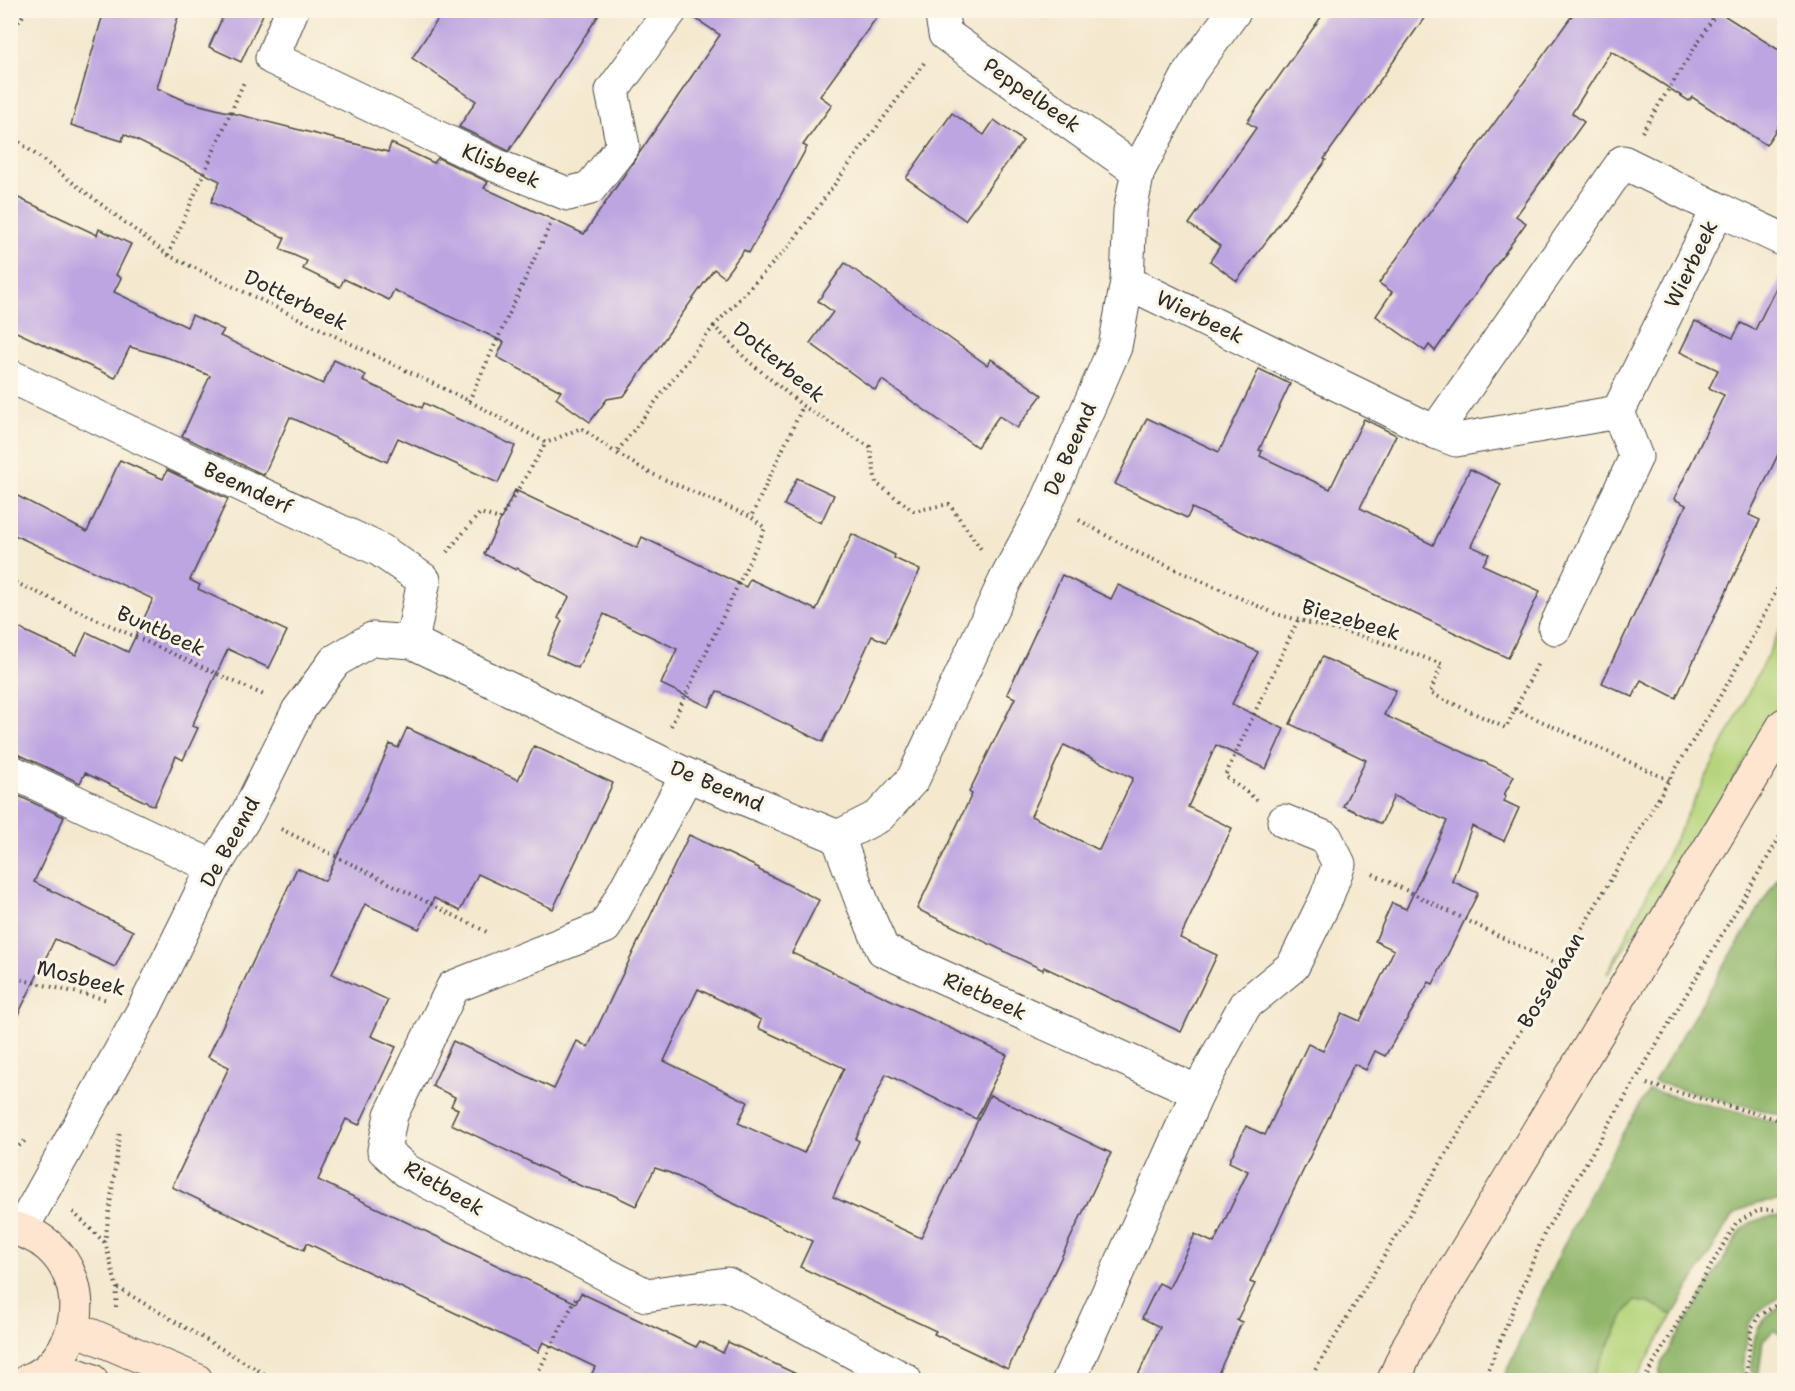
<svg xmlns="http://www.w3.org/2000/svg" width="1795" height="1391" font-family="'Shantell Sans',sans-serif">
	<rect width="100%" height="100%" fill="#fcf5e5"/>
	<filter id="ink" filterUnits="userSpaceOnUse"><feTurbulence type="fractalNoise" baseFrequency=".0167" numOctaves="2"/><feDisplacementMap in="SourceGraphic" scale="12" xChannelSelector="R" yChannelSelector="G"/><feConvolveMatrix kernelMatrix="1 2 1 2 8 2 1 2 1" color-interpolation-filters="sRGB"/></filter>
	<filter id="wash" filterUnits="userSpaceOnUse"><feTurbulence type="fractalNoise" baseFrequency=".008" numOctaves="4" result="noise"/><feDisplacementMap in="SourceGraphic" scale="24" xChannelSelector="R" yChannelSelector="G"/><feGaussianBlur stdDeviation="1.35" result="paint"/><feColorMatrix in="noise" values="0 0 0 0 0 0 0 0 0 0 0 0 0 0 0 0 0 1.4 0 .05"/><feComposite in="paint" operator="in"/></filter>
	<g filter="url(#wash)">
		<rect width="100%" height="100%" fill="#f4e9cf"/>
		<g fill="#b5d47b" stroke="#708053" stroke-width="1.5">
			<polygon points="1784,622 1784,695 1709,821 1607,974"/>
			<polygon points="1635,1300 1649,1303 1673,1315 1635,1380 1591,1380 1628,1308"/>
		</g>
		<g fill="#90b66b" stroke="#5e704b" stroke-width="1.5">
			<polygon points="1784,867 1784,1116 1654,1082"/>
			<path d="M1649,1090L1784,1124V1201C1762,1202 1747,1203 1730,1219L1673,1315L1649,1303L1635,1301L1628,1308L1591,1380H1503C1546,1280 1590,1182 1649,1090Z"/>
			<path d="M1784,1216V1295C1770,1303 1756,1310 1748,1326L1742,1380H1664L1659,1374L1661,1364L1740,1232C1751,1218 1767,1217 1784,1216Z"/>
			<path d="M1784,1305V1338L1774,1330L1763,1341L1758,1380H1751C1755,1342 1747,1326 1784,1305Z"/>
		</g>
		<g id="blocks">
			<g fill="#bda5e1" fill-rule="evenodd">
				<polygon points="106,10 180,10 157,88 188,102 388,152 391,143 434,163 438,158 488,182 484,188 584,234 720,35 689,14 689,10 882,10 820,96 832,105 803,145 807,147 749,253 744,250 724,277 714,269 624,396 607,399 590,422 556,398 561,391 497,357 504,342 394,290 389,300 344,279 340,287 303,269 307,261 280,249 285,238 211,202 220,181 124,134 122,141 71,125 101,21"/>
				<polygon points="226,10 265,10 241,62 209,47"/>
				<polygon points="444,10 602,10 509,151 459,127 476,101 412,58"/>
				<polygon points="1326,10 1430,10 1324,159 1326,160 1237,281 1210,261 1220,246 1189,224 1256,128 1247,122"/>
				<polygon points="1576,10 1716,10 1785,54 1785,116 1766,145 1692,97 1689,101 1611,51 1572,113 1584,122 1516,216 1526,223 1435,351 1429,345 1425,351 1376,316 1392,292 1379,283"/>
				<polygon points="952,113 984,135 994,120 1023,141 965,220 906,178"/>
				<polygon points="10,194 97,235 99,229 131,244 116,275 121,278 114,292 187,327 192,315 224,330 220,336 323,384 334,360 366,375 363,381 422,408 424,403 515,446 498,483 398,438 387,462 290,417 264,475 182,436 210,376 169,358 130,347 115,378 10,329"/>
				<polygon points="845,263 987,365 991,359 1042,395 1017,428 999,416 977,447 882,380 875,390 810,343 833,312 818,301"/>
				<polygon points="1785,270 1785,440 1749,515 1760,520 1676,698 1641,680 1633,697 1602,683 1686,505 1674,499 1724,395 1709,388 1718,370 1680,352 1695,321 1733,338 1741,323 1755,330"/>
				<polygon points="1259,369 1290,384 1259,450 1262,451 1260,456 1330,489 1364,419 1396,435 1360,508 1433,545 1470,469 1501,484 1471,546 1489,554 1483,565 1540,591 1508,658 1192,508 1187,518 1115,484 1147,418 1219,452"/>
				<polygon points="120,460 163,479 167,470 228,499 190,580 200,585 198,589 287,631 269,668 228,649 192,726 198,728 183,760 176,756 154,806 85,773 80,783 18,754 10,753 10,624 76,655 87,632 128,652 153,599 10,533 10,492 87,532"/>
				<polygon points="797,478 834,495 821,523 784,505"/>
				<polygon points="515,490 637,548 642,537 746,587 750,579 816,610 852,534 895,555 894,558 920,570 886,642 872,636 823,742 717,691 709,707 661,684 677,649 604,614 578,668 547,654 562,621 558,618 569,597 517,568 516,570 484,554"/>
				<path d="M1062,575L1111,599L1118,585L1258,652L1232,704L1284,729L1266,769L1216,745L1188,807L1232,828L1180,938L1217,955L1181,1032L1044,967L1043,970L917,909L972,794L969,792L1015,698L1007,694ZM1064,745L1133,778L1099,850L1031,816Z"/>
				<polygon points="1322,657 1396,690 1384,715 1514,776 1504,795 1506,796 1504,801 1519,808 1504,841 1472,826 1452,881 1478,893 1433,984 1429,982 1385,1056 1375,1051 1366,1070 1354,1064 1250,1282 1255,1284 1237,1320 1242,1322 1215,1380 1136,1380 1160,1327 1142,1318 1159,1283 1169,1288 1195,1234 1214,1243 1248,1171 1229,1162 1246,1126 1265,1135 1308,1044 1323,1051 1342,1013 1360,1021 1394,950 1375,941 1392,903 1406,909 1447,821 1394,796 1381,824 1343,806 1366,760 1290,724"/>
				<polygon points="407,728 518,780 534,746 613,783 553,909 478,874 460,911 434,898 419,929 365,904 332,974 388,1000 371,1036 396,1047 359,1125 346,1119 318,1180 576,1303 581,1293 696,1347 700,1341 723,1353 728,1342 809,1380 589,1380 595,1367 543,1342 538,1352 307,1243 304,1250 172,1187 229,1067 208,1057 297,868 325,881 367,796 390,744 398,748"/>
				<polygon points="10,792 64,817 34,882 133,931 115,967 55,939 10,1031"/>
				<path d="M689,835L759,868V870L819,900L792,953L1007,1055L976,1119L886,1074L856,1139L859,1141L833,1197L921,1238L990,1095L1111,1153L1008,1369L934,1334L936,1331L800,1267L812,1241L670,1173L655,1168L636,1206L611,1194L583,1187L451,1124L458,1109L451,1106L455,1097L432,1086L453,1041L554,1089L577,1041L588,1047ZM698,989L761,1020L758,1028L844,1068L804,1153L738,1123L748,1102L664,1061Z"/>
			</g>
		</g>
	</g>
	<g filter="url(#ink)">
		<use href="#blocks" fill-opacity="0" stroke="#494844" stroke-width="1.5"/>
		<g fill="none" stroke-linecap="round" stroke-linejoin="round">
			<defs>
				<g id="street">
					<polyline points="292,10 272,58 495,165 568,194 590,188 623,146 612,91 671,10"/>
					<polyline points="941,10 945,34 1138,171"/>
					<polyline points="1718,209 1784,240"/>
					<polyline points="1127,282 1435,432 1456,440 1618,412 1718,209 1623,162 1435,432"/>
					<polyline points="10,376 380,550 424,580 412,642"/>
					<polyline points="1555,628 1636,457 1618,412"/>
					<polyline points="10,771 214,867"/>
					<polyline points="687,775 605,927 453,987 391,1115 384,1150 407,1171 646,1295 727,1284 905,1380"/>
					<polyline points="838,837 862,902 883,950 1198,1092"/>
					<polyline points="21,1230 144,1009 214,867 248,812 298,711 335,661 372,639 412,642 687,775 838,837 879,816 913,779 1005,581 1047,502 1115,347 1127,282 1130,211 1138,171 1190,72 1235,10"/>
					<polyline points="1069,1380 1198,1092 1245,1005 1293,966 1326,899 1339,864 1326,838 1284,821"/>
				</g>
				<g id="secondary">
					<path d="M10,1228C72,1239 95,1310 58,1358C51,1367 41,1376 29,1380"/>
					<polyline points="74,1328 196,1380"/>
					<polyline points="52,1366 91,1380"/>
					<polyline points="1394,1380 1409,1345 1784,725"/>
				</g>
			</defs>
			<use href="#street" stroke="#494844" stroke-width="35"/>
			<use href="#secondary" stroke="#494844" stroke-width="35"/>
			<g stroke="#494844" stroke-width="4" stroke-dasharray="1.5 4.5" stroke-linecap="butt">
				<polyline points="10,38 26,10"/>
				<polyline points="924,63 790,245 714,326 746,359 803,406 870,447 876,483 914,511 949,504 981,549"/>
				<polyline points="1642,132 1718,10"/>
				<polyline points="10,135 168,255 469,401 546,443 581,428 616,453"/>
				<polyline points="168,255 244,82"/>
				<polyline points="714,326 616,453 650,473 751,517"/>
				<polyline points="469,401 550,225"/>
				<polyline points="1079,520 1134,551 1276,614 1378,641 1442,664 1430,693 1506,728 1539,661"/>
				<polyline points="447,552 480,513 500,519 546,443"/>
				<polyline points="10,580 266,696"/>
				<polyline points="1515,709 1669,780"/>
				<polyline points="671,726 765,528 751,517 803,406"/>
				<polyline points="1257,800 1225,776 1298,620"/>
				<polyline points="281,829 489,933"/>
				<polyline points="1373,874 1560,966"/>
				<polyline points="10,977 108,1000"/>
				<polyline points="1647,1084 1784,1121"/>
				<polyline points="10,1154 27,1139"/>
				<polyline points="73,1212 104,1242"/>
				<polyline points="118,1288 268,1376 278,1380"/>
				<polyline points="116,1307 117,1288 105,1242 120,1131"/>
				<polyline points="534,1380 576,1298"/>
				<polyline points="1309,1380 1560,966 1669,780 1731,678 1784,576"/>
				<polyline points="1484,1380 1545,1232 1784,830"/>
				<polyline points="1644,1380 1736,1223 1759,1210 1784,1209"/>
				<polyline points="1746,1380 1751,1329 1759,1316 1784,1300"/>
			</g>
			<use href="#street" stroke="#fff" stroke-width="33"/>
			<use href="#secondary" stroke="#fde5d0" stroke-width="33"/>
		</g>
	</g>
	<g text-anchor="middle" dominant-baseline="central" stroke-width="6" stroke-linejoin="round" paint-order="stroke">
		<g font-size="21" fill="#2b2b2b" stroke="#fcf5e5">
			<text transform="translate(1032 95) rotate(35)">Peppelbeek</text>
			<text transform="translate(501 166) rotate(23)">Klisbeek</text>
			<text transform="translate(1691 264) rotate(-64)">Wierbeek</text>
			<text transform="translate(296 300) rotate(26)">Dotterbeek</text>
			<text transform="translate(1200 317) rotate(26)">Wierbeek</text>
			<text transform="translate(779 362) rotate(40)">Dotterbeek</text>
			<text transform="translate(1070 449) rotate(-66)">De Beemd</text>
			<text transform="translate(248 488) rotate(25)">Beemderf</text>
			<text transform="translate(1351 620) rotate(16)">Biezebeek</text>
			<text transform="translate(161 631) rotate(24)">Buntbeek</text>
			<text transform="translate(717 786) rotate(23)">De Beemd</text>
			<text transform="translate(230 842) rotate(-61)">De Beemd</text>
			<text transform="translate(81 978) rotate(14)">Mosbeek</text>
			<text transform="translate(1551 980) rotate(-59)">Bossebaan</text>
			<text transform="translate(985 996) rotate(24)">Rietbeek</text>
			<text transform="translate(444 1188) rotate(30)">Rietbeek</text>
		</g>
	</g>
	<rect width="1795" height="1391" fill="none" stroke="#fcf5e5" stroke-width="36"/>
</svg>
